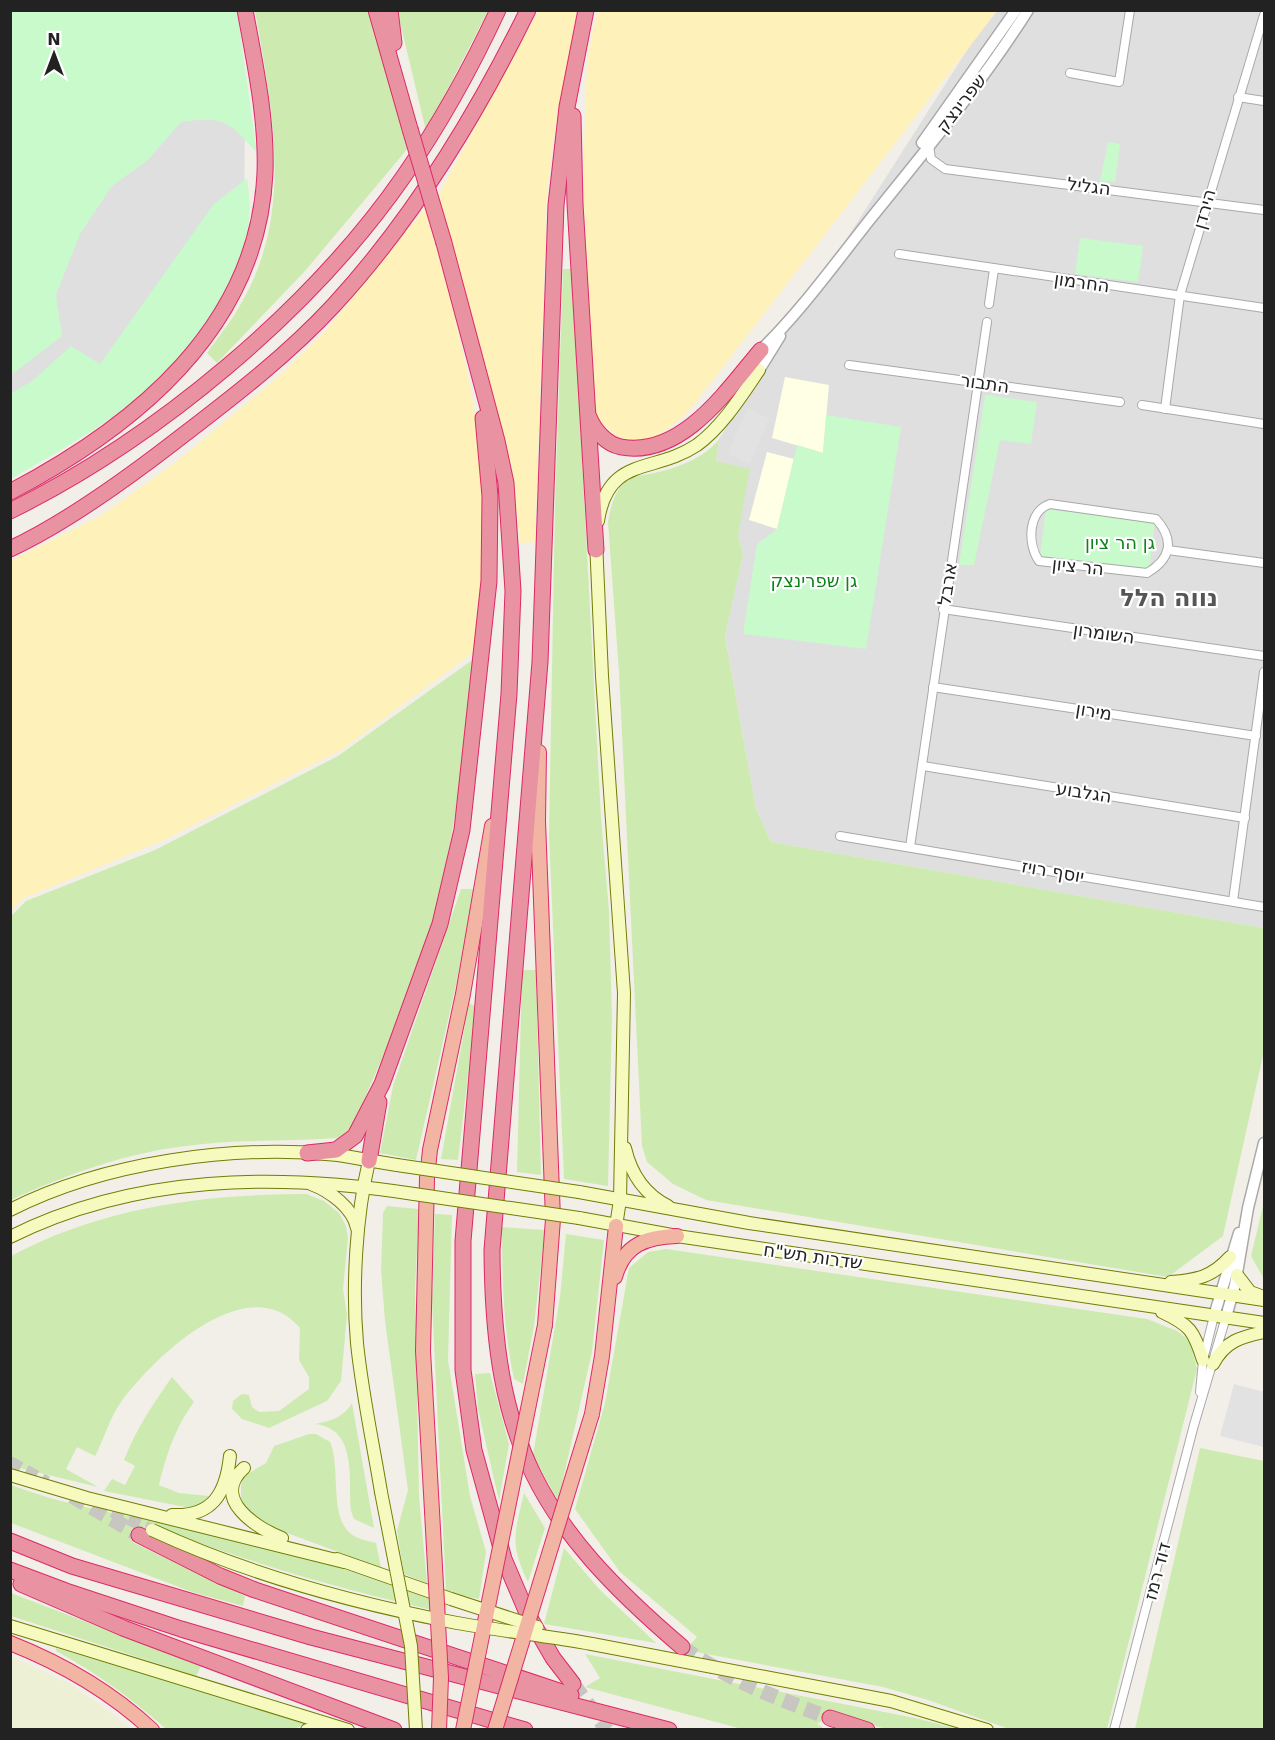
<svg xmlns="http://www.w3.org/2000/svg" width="1275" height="1740" font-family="'DejaVu Sans',Heebo,sans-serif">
	<rect width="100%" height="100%" fill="#f2efe9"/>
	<g fill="#e0dfdf">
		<polygon points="11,11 245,132 244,200 11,468"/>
		<polygon points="992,11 1264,11 1264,928 771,842 756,809 725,635 743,555 738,535 742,508 716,461 719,439"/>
	</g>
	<g fill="#ffffe5">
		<polygon points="785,377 829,385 823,453 772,438"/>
		<polygon points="767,452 794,459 777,529 749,520"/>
	</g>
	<polygon fill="#eef0d5" points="10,1656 72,1685 132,1729 11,1729"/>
	<g fill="#cdebb0">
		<path d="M255,11H371L409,147L305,271L217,363L207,353C219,336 233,319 243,300C294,211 272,106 255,11Z"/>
		<polygon points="399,11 488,11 426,131 400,22"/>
		<polygon points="563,269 572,269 601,818 609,911 612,1018 608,1186 564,1179 549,835 555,502"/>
		<path d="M719,439L716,461L750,469L738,535L743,555L725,636L756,809L771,842L1264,928V1051L1223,1236L1168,1277L706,1200L673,1184L647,1162L642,1146L619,672L608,522C611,506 615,486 631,478C637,475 647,475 654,473C677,468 705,458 719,439Z"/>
		<path d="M475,658C464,743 457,831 434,915C414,988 382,1058 352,1128L338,1138C287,1142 236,1139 186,1146C125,1153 66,1175 11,1200L10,917L26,901L155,850L338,756Z"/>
		<polygon points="461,889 474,889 456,985 416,1160 380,1153 393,1086"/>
		<polygon points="522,970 536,970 541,1175 517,1172"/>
		<polygon points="469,1003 476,1007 458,1160 441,1159"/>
		<path d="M306,1194L324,1201L339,1213L346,1226L348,1238L343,1289L347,1315L341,1381L327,1401L269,1428L242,1419L232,1409L233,1401L242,1394L249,1395L252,1407L259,1412L279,1411L309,1389V1377L299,1360L300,1328C248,1266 153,1358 121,1402C110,1417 104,1439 95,1456L77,1447L66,1469L98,1487L11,1466V1256C102,1207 204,1194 306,1194Z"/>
		<polygon points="1264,1202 1264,1279 1251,1256"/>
		<polygon points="387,1206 419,1209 415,1288 419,1497 427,1583 404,1574 397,1531 408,1490 385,1321 381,1270 383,1213"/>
		<polygon points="435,1214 452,1215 448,1360 470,1496 486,1552 479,1599 446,1592 432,1301"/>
		<path d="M502,1227L545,1230L534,1326L523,1384L514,1379C503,1328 502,1279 502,1227Z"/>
		<polygon points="566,1234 604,1240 592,1352 558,1501 533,1455 560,1297"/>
		<polygon points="666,1249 1147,1319 1177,1331 1190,1341 1197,1369 1107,1729 1009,1729 928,1700 883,1687 685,1650 697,1637 620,1572 575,1509 605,1403 629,1268 648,1252"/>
		<polygon points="490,1373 509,1444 499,1501 478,1409 475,1374"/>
		<path d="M172,1377L194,1402C175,1428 167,1453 159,1485L179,1493L209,1496L201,1504L190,1508L104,1491L112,1479L125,1485L135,1466L124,1460C136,1429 153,1404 172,1377Z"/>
		<path d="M352,1403L374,1528L354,1519L351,1511C348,1479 358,1429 315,1424C331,1421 344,1417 352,1403Z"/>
		<path d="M309,1434H316L330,1442C341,1467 329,1515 350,1533C356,1539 368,1541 376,1543L381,1568L279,1530L247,1511L241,1501V1481L244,1476L266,1463L274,1446Z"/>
		<polygon points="1200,1448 1264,1461 1264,1729 1135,1729"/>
		<path d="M11,1485C84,1513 162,1520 238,1538C308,1555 378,1581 447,1605L446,1613C346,1591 248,1563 153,1525L145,1526L132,1542L245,1596L243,1606L192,1592L11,1523Z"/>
		<path d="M524,1493L545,1528L528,1582C509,1543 515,1533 524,1493Z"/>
		<polygon points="564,1548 600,1590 656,1643 544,1624"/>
		<polygon points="11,1593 201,1666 196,1676 11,1616"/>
		<path d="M56,1648L309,1723L291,1730L166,1729C132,1699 97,1673 56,1651Z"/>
		<polygon points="585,1654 915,1718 958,1729 886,1729 834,1714 817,1724 825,1729 742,1729 585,1687 600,1678"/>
	</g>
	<g fill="#fff1ba">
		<polygon points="538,11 577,11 554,137 547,192 535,542 520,543 511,466 439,194"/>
		<path d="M597,11H997L696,402C665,439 626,462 593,412L583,180L587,60Z"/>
		<path d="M425,208C454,312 486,420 485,530C485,570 479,612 474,652L343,749L164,840L22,899L11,911V560L100,516L176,462L280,375L326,330Z"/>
	</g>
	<g fill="#c8facc">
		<path d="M11,10L237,11L257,153C228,121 226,116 181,122L148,160L112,186L80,234L56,295L62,336L11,375Z"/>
		<polygon points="1108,142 1120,144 1115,182 1100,181"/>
		<path d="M247,178C254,222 247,245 228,284C181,384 103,426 11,479L10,394L32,381L71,346L100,364L213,205Z"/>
		<polygon points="1080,238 1143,246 1138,282 1075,274"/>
		<polygon points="985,395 1037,402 1031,444 1000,440 974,565 959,565"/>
		<polygon points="826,415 901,427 866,649 743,634 757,544 777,529 797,445 823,453"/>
		<polygon points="1046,509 1155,522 1149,570 1040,556"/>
	</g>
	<g fill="#e2e2e2">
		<polygon points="747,409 769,418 750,464 728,454"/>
		<polygon points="1234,1384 1264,1392 1264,1447 1220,1436"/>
	</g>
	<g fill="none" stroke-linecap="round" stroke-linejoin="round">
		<g stroke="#c8c6c1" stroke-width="12" stroke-dasharray="12 6" stroke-linecap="butt">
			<polyline points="10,1462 47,1482"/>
			<polyline points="96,1504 152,1530"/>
		</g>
		<g stroke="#c8c6c1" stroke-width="15" stroke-dasharray="15 8" stroke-linecap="butt">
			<polyline points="72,1496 139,1535"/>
			<path d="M682,1647C727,1679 778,1699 830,1718"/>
			<polyline points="573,1684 607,1730"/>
		</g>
		<defs>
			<g id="minor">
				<polyline points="1070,73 1119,82 1130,10"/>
				<polyline points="1238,97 1264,101"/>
				<polyline points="929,145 931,159 945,169 1264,210"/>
				<polyline points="899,254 1264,308"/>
				<polyline points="989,304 994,269"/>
				<polyline points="849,365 1120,402"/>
				<polyline points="1142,405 1264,424"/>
				<polyline points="1165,409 1180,295 1264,15"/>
				<path d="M1050,504L1156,519C1175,540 1171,559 1147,573L1039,561C1027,544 1028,511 1050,504Z"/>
				<polyline points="1168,550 1264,563"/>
				<polyline points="943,609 1264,656"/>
				<polyline points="933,687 1256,736"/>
				<polyline points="923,766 1245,818"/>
				<polyline points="840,836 1264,907"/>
				<polyline points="910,847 987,322"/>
				<polyline points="1233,901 1264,672"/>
				<polyline points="1200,1392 1203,1360 1214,1316"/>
				<polyline points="1114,1730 1194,1425 1226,1317"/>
			</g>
			<g id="tertiary">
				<polyline points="922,143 1016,10"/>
				<path d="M761,350C802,310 836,262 872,217C926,150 982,83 1028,10"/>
				<polyline points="759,370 780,336"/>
				<polyline points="1214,1316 1239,1233"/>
				<polyline points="1226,1317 1235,1285 1248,1208 1264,1143"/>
			</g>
			<g id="secondary">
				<path d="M598,521C608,455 654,474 697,445C722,427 742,395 759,370"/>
				<polyline points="596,541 602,676 624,993 620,1200 616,1226"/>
				<path d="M625,1148C631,1174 644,1194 668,1206"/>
				<path d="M369,1161C356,1216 352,1287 357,1343C362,1393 373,1443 381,1492"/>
				<path d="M311,1184C330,1191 353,1208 357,1228"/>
				<polyline points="579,1192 749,1223 1264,1300"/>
				<path d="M10,1210C104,1162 234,1144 338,1155C357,1158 377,1162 397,1165"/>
				<polyline points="579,1218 677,1236 1264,1323"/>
				<path d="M10,1237C136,1174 278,1173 414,1194"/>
				<polyline points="1237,1275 1250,1292 1261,1296"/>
				<path d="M1171,1282C1197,1280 1212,1277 1230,1257"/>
				<path d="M1162,1312C1190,1325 1194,1331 1203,1360"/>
				<path d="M1213,1364C1225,1341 1241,1337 1264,1332"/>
				<path d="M244,1468C210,1498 256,1528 282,1538"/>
				<polyline points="10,1475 87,1498 344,1562"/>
				<path d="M172,1515C212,1517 226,1494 230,1456"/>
				<polyline points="337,1559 451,1599"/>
				<polyline points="10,1626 348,1730"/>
				<polyline points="592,1644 891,1701 987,1730"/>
				<polyline points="307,1730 333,1727"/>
			</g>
			<g id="trunk">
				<polyline points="539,752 538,821 553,1219 545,1325"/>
				<path d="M615,1277C624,1244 647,1237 677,1236"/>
				<polyline points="592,1414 602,1356 616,1226"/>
				<polyline points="432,1511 423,1351 427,1178 430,1150 463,994 492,826"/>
				<path d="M10,1643C63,1664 110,1691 152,1730"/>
			</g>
			<g id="motorway">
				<polyline points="376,10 410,129"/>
				<polyline points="390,10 394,43"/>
				<path d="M586,10L567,107L556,205L540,662L492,1250C493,1442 538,1524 682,1647"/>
				<polyline points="573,116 575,204 596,550"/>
				<polyline points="444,243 497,441 506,483 513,591 509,694 463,1241 463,1370 474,1450 504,1559 527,1613 553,1658 573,1684"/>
				<path d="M589,417C594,430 606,444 621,447C682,458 727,390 761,350"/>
				<path d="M10,492C136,426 258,327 265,173C267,119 255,64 245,10"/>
				<path d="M10,511C156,439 311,310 404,176C440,124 471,68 498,10"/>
				<path d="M10,549C66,523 125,480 173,443C229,400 286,357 334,305C414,218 476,116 528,10"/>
				<polyline points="307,1153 336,1150 355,1136 382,1084 440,924 462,830 489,581 490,496 483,418"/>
				<polyline points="369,1161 379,1102"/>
				<polyline points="139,1535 220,1576 255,1590 571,1695"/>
				<polyline points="10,1541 72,1566 311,1637 669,1730"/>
				<polyline points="10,1570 66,1591 181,1629 525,1730"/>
				<polyline points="21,1584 123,1628 394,1730"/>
				<polyline points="830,1718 867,1730"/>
			</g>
		</defs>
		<use href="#minor" stroke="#a9a9a9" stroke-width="10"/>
		<use href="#tertiary" stroke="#a9a9a9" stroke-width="13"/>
		<use href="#secondary" stroke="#707d05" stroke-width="14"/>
		<use href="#trunk" stroke="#dc2a67" stroke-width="16"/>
		<use href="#motorway" stroke="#dc2a67" stroke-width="17"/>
		<use href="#minor" stroke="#fff" stroke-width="8"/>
		<use href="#tertiary" stroke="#fff" stroke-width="10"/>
		<use href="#secondary" stroke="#f7fabf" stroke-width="12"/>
		<use href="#trunk" stroke="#f2b4a3" stroke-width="14"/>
		<use href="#motorway" stroke="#e892a2" stroke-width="15"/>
		<defs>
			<g id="secondary-bridge">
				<polyline points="397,1165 579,1192"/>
				<polyline points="414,1194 579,1218"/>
				<polyline points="381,1492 411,1646 416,1730"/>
				<path d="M152,1530C249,1575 353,1603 457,1623C502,1631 548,1636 592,1644"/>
				<polyline points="451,1599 537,1627"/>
			</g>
			<g id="trunk-bridge">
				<polyline points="432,1511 441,1678 439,1730"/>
				<polyline points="463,1730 545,1325"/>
				<polyline points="495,1730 592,1414"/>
			</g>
			<polyline id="motorway-bridge" points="410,129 444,243"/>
		</defs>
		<use href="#secondary-bridge" stroke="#707d05" stroke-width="14" stroke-linecap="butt"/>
		<use href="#trunk-bridge" stroke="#dc2a67" stroke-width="16" stroke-linecap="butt"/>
		<use href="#motorway-bridge" stroke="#dc2a67" stroke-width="17" stroke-linecap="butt"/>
		<use href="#secondary-bridge" stroke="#f7fabf" stroke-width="12"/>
		<use href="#trunk-bridge" stroke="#f2b4a3" stroke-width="14"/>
		<use href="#motorway-bridge" stroke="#e892a2" stroke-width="15"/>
	</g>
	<g text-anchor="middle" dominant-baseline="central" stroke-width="4.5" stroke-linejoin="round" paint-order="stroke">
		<g font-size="18" fill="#222" stroke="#fff">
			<text transform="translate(961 103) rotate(-52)">שפרינצק</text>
			<text transform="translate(1089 186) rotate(7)">הגליל</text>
			<text transform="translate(1204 209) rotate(-74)">הירדן</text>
			<text transform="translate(1082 282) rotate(8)">החרמון</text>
			<text transform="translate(985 383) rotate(8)">התבור</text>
			<text transform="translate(1078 566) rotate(6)">הר ציון</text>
			<text transform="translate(947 584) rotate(-81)">ארבל</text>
			<text transform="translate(1104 633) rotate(8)">השומרון</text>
			<text transform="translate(1094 711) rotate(9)">מירון</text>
			<text transform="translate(1084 792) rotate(9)">הגלבוע</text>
			<text transform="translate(1053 871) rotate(10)">יוסף רויז</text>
			<text transform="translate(813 1256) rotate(8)">שדרות תש"ח</text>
			<text transform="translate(1157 1571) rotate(-75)">דוד רמז</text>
		</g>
		<g font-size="18" fill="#0c8416" stroke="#fff">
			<text x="1120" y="542">גן הר ציון</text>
			<text x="814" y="580">גן שפרינצק</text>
		</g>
		<g font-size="24" font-weight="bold" fill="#555" stroke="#fff">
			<text x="1169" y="598">נווה הלל</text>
		</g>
	</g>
	<rect width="1275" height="1740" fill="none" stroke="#222222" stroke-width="24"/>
	<g transform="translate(54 54)" stroke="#ffffff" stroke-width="4.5" paint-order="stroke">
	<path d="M0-4.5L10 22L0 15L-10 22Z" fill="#222222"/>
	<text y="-9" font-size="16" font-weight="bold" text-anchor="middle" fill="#222222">N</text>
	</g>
</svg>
